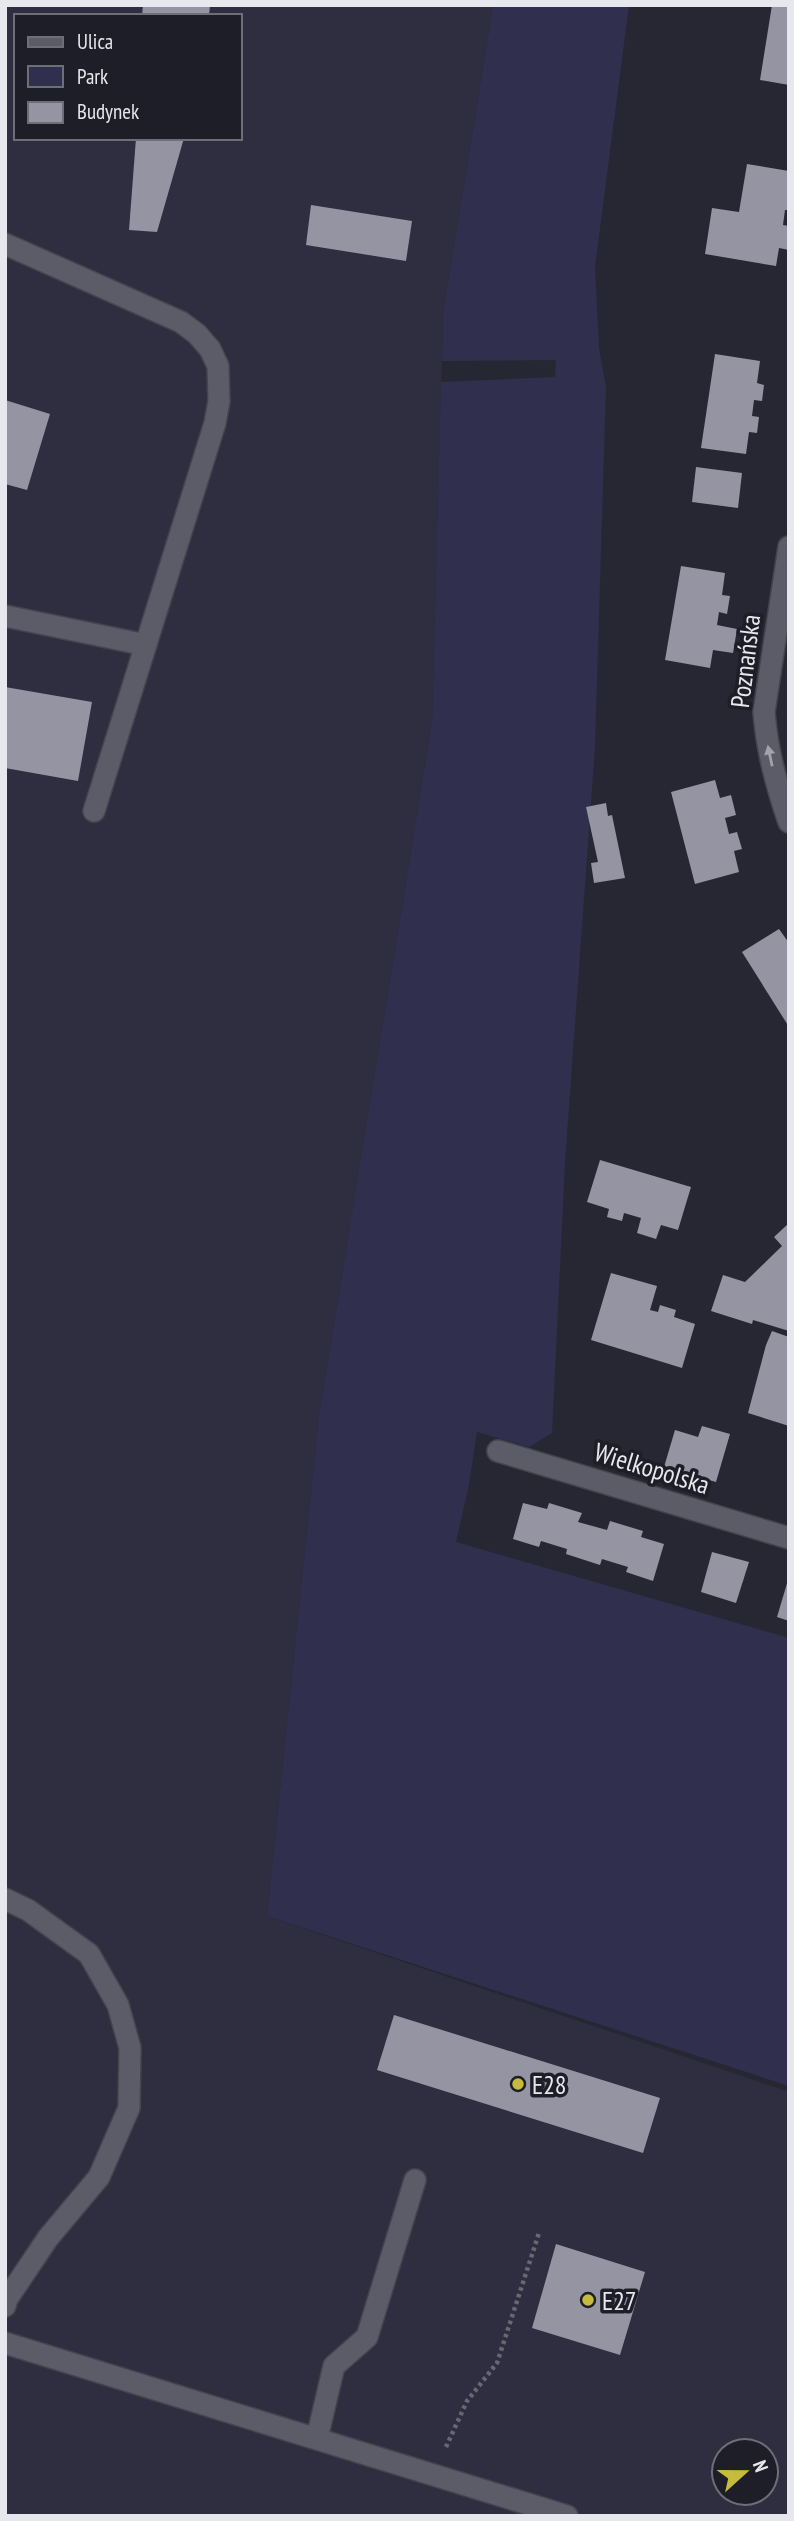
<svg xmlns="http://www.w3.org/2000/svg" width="794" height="2521" font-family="'PT Sans Narrow',sans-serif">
	<rect width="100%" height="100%" fill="#272733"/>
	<path fill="#2f2e40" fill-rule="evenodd" d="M5,5H493L443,313L432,722L319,1414L267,1916L789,2092V2516H5ZM16,16H240V138H16ZM724,2451H766V2493H724Z"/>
	<polygon fill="#302f4e" points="493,5 629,5 595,267 599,348 606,387 595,746 565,1163 552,1433 529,1447 477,1432 469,1485 456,1542 789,1638 789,2086 267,1916 319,1414 432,722 441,382 555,377 556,360 442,361 443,313"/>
	<g fill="#9494a3">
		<polygon points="143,5 210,5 209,16 142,16"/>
		<polygon points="772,5 789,5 789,85 760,80"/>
		<polygon points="136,138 184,138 157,232 129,230"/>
		<polygon points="747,164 789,171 789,210 785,210 783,225 789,226 789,250 779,248 776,266 705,254 712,208 739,212"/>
		<polygon points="311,205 412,221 406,261 306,245"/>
		<polygon points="715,354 760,361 757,383 764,385 762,401 754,400 752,416 759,417 757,433 749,432 746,454 701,448"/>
		<polygon points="5,400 50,414 27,490 5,484"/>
		<polygon points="696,467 742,473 738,508 692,502"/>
		<polygon points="681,566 725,573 722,595 730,596 727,614 719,612 717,625 737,629 733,653 713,650 710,668 665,660"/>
		<polygon points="5,687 92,702 78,781 5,768"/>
		<polygon points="715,780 720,798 731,795 736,815 725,818 729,834 737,832 742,849 734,851 739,872 695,884 671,792"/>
		<polygon points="606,803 608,816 612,815 625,878 594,883 591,863 598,862 586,807"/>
		<polygon points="779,929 789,943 789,1027 742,952"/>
		<polygon points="600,1160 691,1187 678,1230 661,1225 656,1239 637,1233 641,1218 624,1213 622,1221 607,1217 609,1209 587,1202"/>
		<polygon points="789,1223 789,1331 753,1320 752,1324 711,1311 723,1275 745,1282 782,1246 774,1237"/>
		<polygon points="611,1273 657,1286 650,1310 658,1312 660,1305 676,1310 674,1317 695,1324 682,1368 591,1340"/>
		<polygon points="772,1331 789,1337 789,1426 748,1413 766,1345"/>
		<polygon points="702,1426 730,1434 716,1482 664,1467 675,1430 698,1437"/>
		<polygon points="523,1503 547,1509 549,1503 582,1513 578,1522 607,1530 610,1521 643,1531 641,1537 664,1544 653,1581 626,1572 628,1567 602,1559 600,1565 566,1554 567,1549 541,1541 539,1547 513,1539"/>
		<polygon points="712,1552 749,1562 736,1603 701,1592"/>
		<polygon points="788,1580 789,1580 789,1621 777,1617"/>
		<polygon points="394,2015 660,2098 643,2153 377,2070"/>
		<polygon points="556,2244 645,2272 620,2355 532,2328"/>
	</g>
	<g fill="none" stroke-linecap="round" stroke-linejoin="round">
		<defs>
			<g id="minor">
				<polyline points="5,244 181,322 197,334 210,349 218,366 219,401 215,423 94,811"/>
				<path d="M789,547L764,712C767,751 776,785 789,822"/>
				<polyline points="5,616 146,645"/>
				<polyline points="498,1451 789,1538"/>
				<polyline points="5,1899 28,1910 89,1954 118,2005 130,2048 129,2108 99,2177 48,2238 7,2299 5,2306"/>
				<polyline points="5,2343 567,2516"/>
				<polyline points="317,2438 334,2366 367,2337 415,2180"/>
			</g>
		</defs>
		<use href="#minor" stroke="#44444d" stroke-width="24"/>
		<polyline stroke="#686873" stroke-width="4.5" stroke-dasharray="3.5 3.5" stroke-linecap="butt" points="446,2447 467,2401 497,2363 539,2233"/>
		<use href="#minor" stroke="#5c5c69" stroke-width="21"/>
	</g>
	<defs><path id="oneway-solid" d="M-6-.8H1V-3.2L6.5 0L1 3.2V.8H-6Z" transform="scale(1.75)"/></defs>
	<use fill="#a2a2ac" href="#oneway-solid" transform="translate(770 756) rotate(-102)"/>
	<g fill="#c5bc3d" stroke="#1e1e29" stroke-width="2.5">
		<circle cx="518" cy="2084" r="7"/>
		<circle cx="588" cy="2300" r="7"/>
	</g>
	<g text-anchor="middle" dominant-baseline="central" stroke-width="7" stroke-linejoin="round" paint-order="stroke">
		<g font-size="26" fill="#e7e7ee" stroke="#1e1e29">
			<text transform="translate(745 661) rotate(-83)">Poznańska</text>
			<text transform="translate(652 1468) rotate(17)">Wielkopolska</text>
		</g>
		<g font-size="26" fill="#e7e7ee" stroke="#1e1e29" text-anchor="start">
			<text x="532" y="2084">E28</text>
			<text x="602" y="2300">E27</text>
		</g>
	</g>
	<rect width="794" height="2521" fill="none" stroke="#e7e7ee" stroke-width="14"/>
	<rect x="14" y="14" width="228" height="126" fill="#1e1e29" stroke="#6e6e78" stroke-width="2"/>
	<rect x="28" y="37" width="35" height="10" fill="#5c5c69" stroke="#6e6e78" stroke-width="2"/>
	<text x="77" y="49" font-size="21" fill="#e7e7ee">Ulica</text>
	<rect x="28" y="66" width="35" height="21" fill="#302f4e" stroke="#6e6e78" stroke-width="2"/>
	<text x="77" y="84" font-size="21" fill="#e7e7ee">Park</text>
	<rect x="28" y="102" width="35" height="21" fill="#9494a3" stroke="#6e6e78" stroke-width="2"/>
	<text x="77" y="119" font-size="21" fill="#e7e7ee">Budynek</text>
	<g transform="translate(745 2472) rotate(69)"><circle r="33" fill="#1e1e29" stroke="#6e6e78" stroke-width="2"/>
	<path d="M0-5L12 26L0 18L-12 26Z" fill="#c5bc3d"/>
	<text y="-10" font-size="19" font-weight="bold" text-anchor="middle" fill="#e7e7ee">N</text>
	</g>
</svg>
